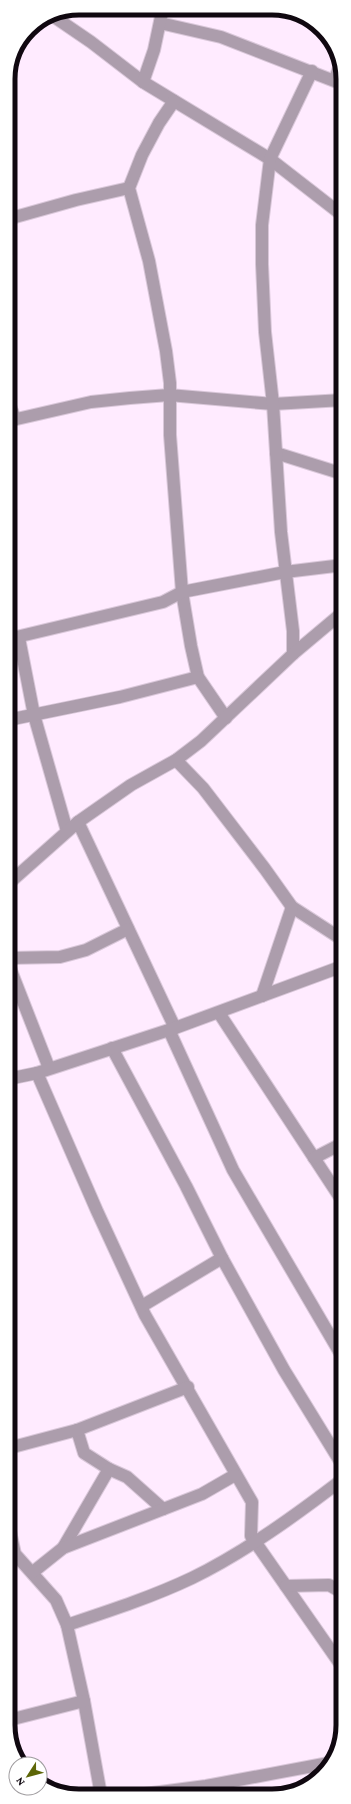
<svg xmlns="http://www.w3.org/2000/svg" width="351" height="1804" font-family="'Crimson Pro',serif">
	<rect width="100%" height="100%" fill="#ffebff"/>
	<g fill="none" stroke-linecap="round" stroke-linejoin="round">
		<defs>
			<g id="street">
				<polyline points="50,14 91,42 143,82 270,159 342,215"/>
				<polyline points="160,23 221,37 342,84"/>
				<polyline points="335,79 340,65"/>
				<polyline points="143,82 154,50 162,12"/>
				<polyline points="174,101 159,123 142,155 129,188 149,261 166,351 170,383 170,435 182,592 191,646 198,677 226,718"/>
				<polyline points="8,219 76,200 129,188"/>
				<polyline points="8,401 15,419"/>
				<polyline points="8,421 91,402 130,398 169,395 273,404 343,400"/>
				<polyline points="276,453 343,474"/>
				<polyline points="19,638 34,715 67,831"/>
				<polyline points="8,639 163,602 182,592 285,572 343,565"/>
				<polyline points="293,654 293,631 281,532 273,404 265,332 262,264 262,225 270,159 312,71"/>
				<polyline points="8,720 120,697 198,677"/>
				<polyline points="176,760 203,788 265,869 292,907 343,940"/>
				<polyline points="78,822 175,1028"/>
				<polyline points="8,884 78,822 131,785 176,760 201,741 293,654 343,612"/>
				<polyline points="8,958 60,957 86,950 128,929"/>
				<polyline points="8,963 49,1068"/>
				<polyline points="262,996 292,907"/>
				<polyline points="219,1013 343,1202"/>
				<polyline points="169,1030 233,1170 343,1358"/>
				<polyline points="112,1048 186,1186 222,1258 284,1370 343,1466"/>
				<polyline points="37,1073 97,1211 145,1315 252,1502 251,1536 343,1668"/>
				<polyline points="8,1079 37,1073 175,1028 343,966"/>
				<polyline points="314,1158 343,1143"/>
				<polyline points="142,1306 222,1258"/>
				<polyline points="77,1430 84,1453 109,1469 127,1477 163,1509"/>
				<polyline points="9,1448 77,1430 188,1387"/>
				<polyline points="9,1527 15,1554 56,1600 67,1625 84,1701 101,1795"/>
				<polyline points="63,1548 109,1469"/>
				<polyline points="33,1572 63,1548 202,1494 235,1475"/>
				<polyline points="286,1586 329,1585 343,1593"/>
				<path d="M67,1625C109,1611 152,1597 192,1578C245,1552 296,1515 343,1479"/>
				<polyline points="9,1720 84,1701"/>
				<polyline points="137,1795 206,1786 329,1763"/>
			</g>
		</defs>
		<use href="#street" stroke="#d9c7d9" stroke-width="14"/>
		<use href="#street" stroke="#ac9dac" stroke-width="12"/>
	</g>
	<path d="M0 0H351V1804H0ZM79 15H272A64 64 0 0 1 336 79V1725A64 64 0 0 1 272 1789H79A64 64 0 0 1 15 1725V79A64 64 0 0 1 79 15Z" fill="#fff" fill-rule="evenodd"/>
	<path fill="none" stroke="#100810" stroke-width="5" d="M79 15H272A64 64 0 0 1 336 79V1725A64 64 0 0 1 272 1789H79A64 64 0 0 1 15 1725V79A64 64 0 0 1 79 15Z"/>
	<g transform="translate(28 1776) rotate(234)"><circle r="19" fill="#ffffff" stroke="#9f9c9f"/>
	<path d="M0-3L7 15L0 10L-7 15Z" fill="#5d6607"/>
	<text y="-6" font-size="11" font-weight="bold" text-anchor="middle" fill="#100810">N</text>
	</g>
</svg>
